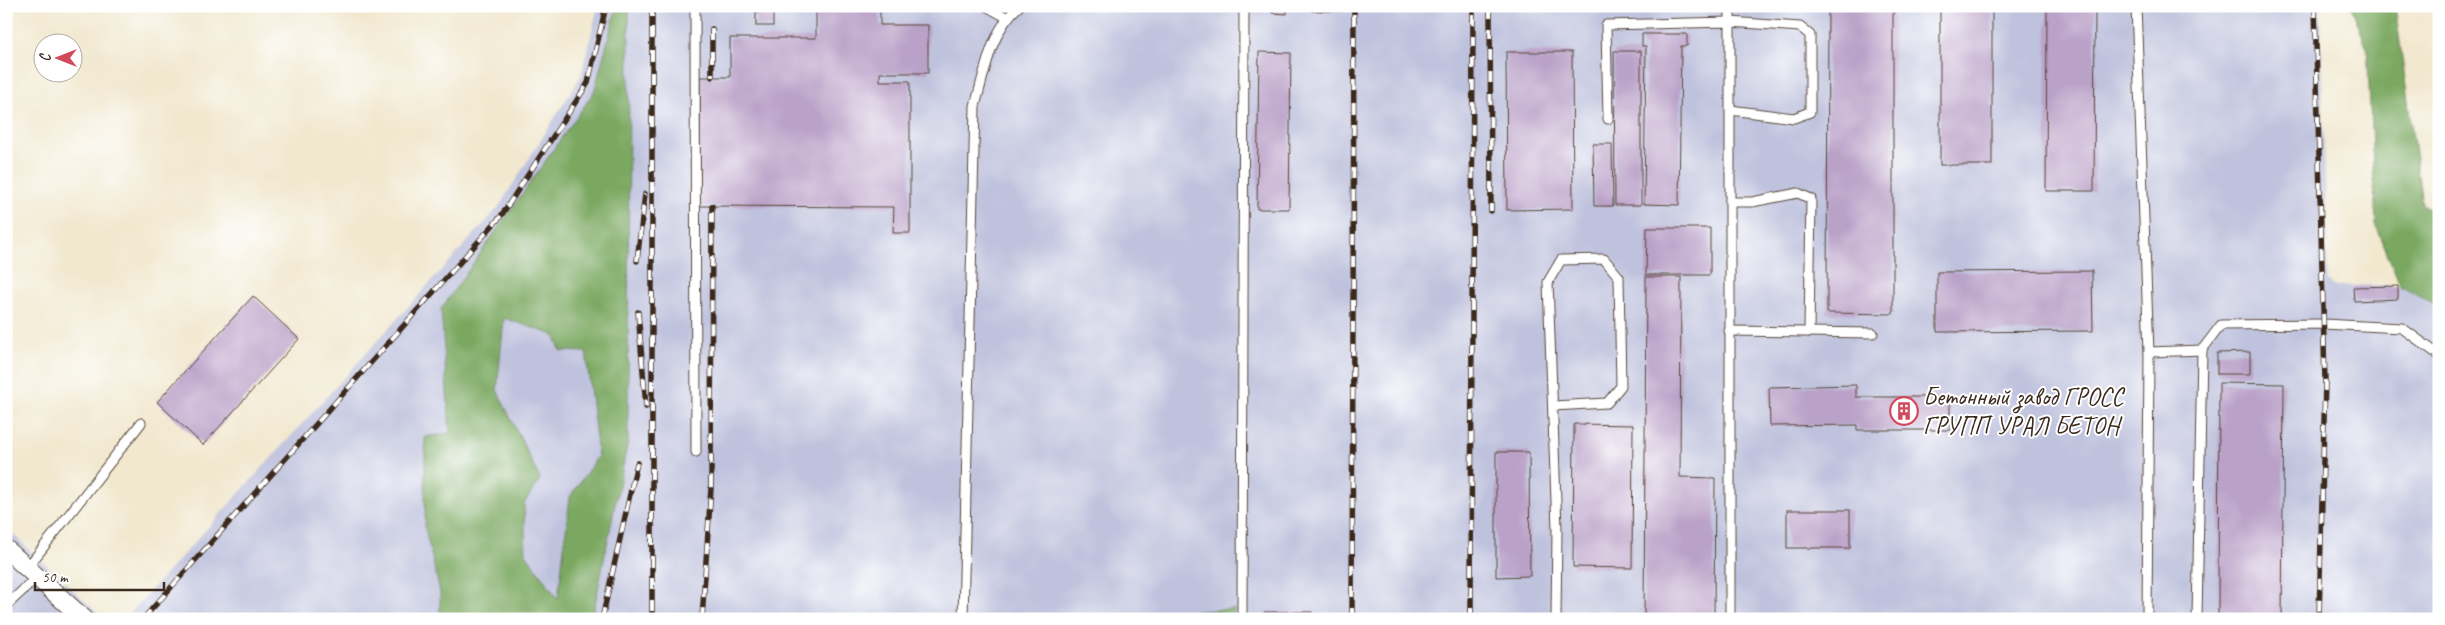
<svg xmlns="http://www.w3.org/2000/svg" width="2445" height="625" font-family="Caveat,sans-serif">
	<rect width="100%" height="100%" fill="#fff"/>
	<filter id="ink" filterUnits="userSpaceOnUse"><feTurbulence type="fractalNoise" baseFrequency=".02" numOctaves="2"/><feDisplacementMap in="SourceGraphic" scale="10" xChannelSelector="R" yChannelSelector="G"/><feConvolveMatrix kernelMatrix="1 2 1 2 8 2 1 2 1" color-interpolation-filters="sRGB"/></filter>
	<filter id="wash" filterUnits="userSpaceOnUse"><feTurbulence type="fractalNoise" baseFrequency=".0096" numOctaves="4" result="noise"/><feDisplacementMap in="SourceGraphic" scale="20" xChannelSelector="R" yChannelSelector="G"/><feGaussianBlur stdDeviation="1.12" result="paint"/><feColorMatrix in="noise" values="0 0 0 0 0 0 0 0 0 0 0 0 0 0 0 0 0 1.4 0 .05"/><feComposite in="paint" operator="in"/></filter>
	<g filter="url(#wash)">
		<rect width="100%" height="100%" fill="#f1e8cf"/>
		<g fill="#bfc2dd">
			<polygon points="598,6 2320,6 2328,281 2333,286 2400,285 2439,306 2439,619 125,619 498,208 581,76"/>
			<polygon points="6,528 104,619 6,619"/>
		</g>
		<g fill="#7aa861" stroke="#5a6940" fill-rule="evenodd">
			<path d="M617,6H629L628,441L592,619H440V592L425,528V437L450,433L441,309L594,92ZM504,318L554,335L561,351L586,352L598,456L570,497L558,599L526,554L524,504L540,479L497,390Z"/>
			<polygon points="2351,6 2395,6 2422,204 2439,215 2439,306 2400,285 2376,225 2367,48"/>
			<polygon points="1234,609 1233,619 1169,619 1169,613"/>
		</g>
		<g id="blocks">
			<g fill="#baa1c8">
				<polygon points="816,6 880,6 880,25 928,25 928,73 880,73 880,81 910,81 910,233 893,233 894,207 700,206 700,77 730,77 730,38 816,38"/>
				<polygon points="1272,6 1287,6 1287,14 1272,13"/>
				<rect x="1312" y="6" width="33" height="5"/>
				<polygon points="1828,6 1893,6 1893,314 1827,313"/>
				<rect x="1940" y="6" width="52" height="159"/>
				<polygon points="2047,6 2095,6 2094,191 2046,191"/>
				<rect x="756" y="12" width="17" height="14"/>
				<polygon points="1642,34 1687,34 1687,46 1681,46 1679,205 1644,204 1646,46 1642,46"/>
				<polygon points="1614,51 1641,51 1641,205 1615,205"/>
				<polygon points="1259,52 1291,53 1289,209 1257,209"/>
				<polygon points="1506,52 1572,52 1573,209 1507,210"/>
				<polygon points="1593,144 1612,144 1613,206 1594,206"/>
				<polygon points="1647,228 1710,228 1710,275 1646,275"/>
				<polygon points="2092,271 2093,331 1937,332 1937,272"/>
				<polygon points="1646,277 1681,277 1680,477 1715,478 1714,619 1644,619"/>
				<polygon points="2398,286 2398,299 2354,301 2353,287"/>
				<polygon points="253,296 299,339 203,445 157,402"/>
				<polygon points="2250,352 2250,374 2217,374 2217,353"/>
				<polygon points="2219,383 2284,384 2282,619 2218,619"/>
				<polygon points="1856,385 1856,397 1950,397 1950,430 1857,430 1857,425 1770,426 1769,387"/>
				<polygon points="1574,424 1633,425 1632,568 1573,567"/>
				<polygon points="1496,452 1529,452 1530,576 1496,577"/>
				<rect x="1787" y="510" width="63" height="38"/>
				<rect x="1265" y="612" width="47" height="7"/>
			</g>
		</g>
	</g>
	<g filter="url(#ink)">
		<use href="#blocks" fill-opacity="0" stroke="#564639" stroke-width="1"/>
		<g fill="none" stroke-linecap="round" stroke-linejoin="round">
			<defs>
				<g id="lane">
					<polyline points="695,6 696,452"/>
					<polyline points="986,6 1006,17"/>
					<polyline points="2136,6 2149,352 2147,619"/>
					<polyline points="1608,119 1606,25 1730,22 1800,27 1810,35 1810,112 1794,118 1730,110"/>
					<polyline points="1730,202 1752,202 1798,193 1811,199 1809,332"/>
					<polyline points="1729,331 1873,333"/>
					<polyline points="2149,352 2202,350"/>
					<polyline points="1553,406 1607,403 1621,386 1619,277 1604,259 1561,260 1548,282 1557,529 1556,619"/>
					<polyline points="27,568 141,423"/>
					<polyline points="6,606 36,578"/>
					<path d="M963,619L975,106C985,71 991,30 1019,6"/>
					<polyline points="1242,619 1244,6"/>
					<polyline points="1730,619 1730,6"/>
					<polyline points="2197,619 2202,350 2221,325 2323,324 2402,328 2439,355"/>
				</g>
				<polyline id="street" points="6,549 84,619"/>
			</defs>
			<use href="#lane" stroke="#564639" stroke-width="11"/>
			<use href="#street" stroke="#564639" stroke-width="20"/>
			<use href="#lane" stroke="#fff" stroke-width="9"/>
			<use href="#street" stroke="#fff" stroke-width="18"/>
			<defs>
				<g id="rail">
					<polyline points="652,6 652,619"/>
					<polyline points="1490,6 1491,211"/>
					<polyline points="2315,6 2325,381 2319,619"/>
					<polyline points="712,29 712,77"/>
					<polyline points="637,261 645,194"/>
					<polyline points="638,312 646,407"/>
					<polyline points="143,619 501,216 588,83 606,6"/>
					<polyline points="602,619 637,463"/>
					<polyline points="702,619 711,488 712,206"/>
					<polyline points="1352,619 1354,6"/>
					<polyline points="1471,619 1473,6"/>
				</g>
			</defs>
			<use href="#rail" stroke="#3b2a1e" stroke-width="5.5"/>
			<use href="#rail" stroke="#fff" stroke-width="4" stroke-dasharray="11" stroke-linecap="butt"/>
		</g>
	</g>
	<defs>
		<symbol id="building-ring" viewBox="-11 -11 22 22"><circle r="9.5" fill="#fff" stroke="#d1495b" stroke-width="1.5"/><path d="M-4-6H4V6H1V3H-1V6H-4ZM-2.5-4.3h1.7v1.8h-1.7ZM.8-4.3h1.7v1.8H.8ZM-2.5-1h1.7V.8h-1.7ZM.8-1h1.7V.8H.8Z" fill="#d1495b"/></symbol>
	</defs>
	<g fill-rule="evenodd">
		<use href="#building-ring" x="1888" y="395" width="32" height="32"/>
	</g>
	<g text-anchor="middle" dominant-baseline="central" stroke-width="4" stroke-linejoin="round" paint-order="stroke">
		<g font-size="25" fill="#3b2a1e" stroke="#fff" text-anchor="start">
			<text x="1923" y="397">Бетонный завод ГРОСС<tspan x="1923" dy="29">ГРУПП УРАЛ БЕТОН</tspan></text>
		</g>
	</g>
	<rect width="2445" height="625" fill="none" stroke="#fff" stroke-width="25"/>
	<g transform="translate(58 58) rotate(270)"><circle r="24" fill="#ffffff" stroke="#b1aaa5"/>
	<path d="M0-4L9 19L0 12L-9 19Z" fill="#d1495b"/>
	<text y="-8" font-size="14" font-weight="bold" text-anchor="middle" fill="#3b2a1e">С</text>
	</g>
	<path d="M35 582v8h129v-8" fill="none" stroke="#3b2a1e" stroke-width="2.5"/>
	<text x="42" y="582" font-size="15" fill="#3b2a1e" stroke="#ffffff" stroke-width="4" paint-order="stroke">50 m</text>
</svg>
